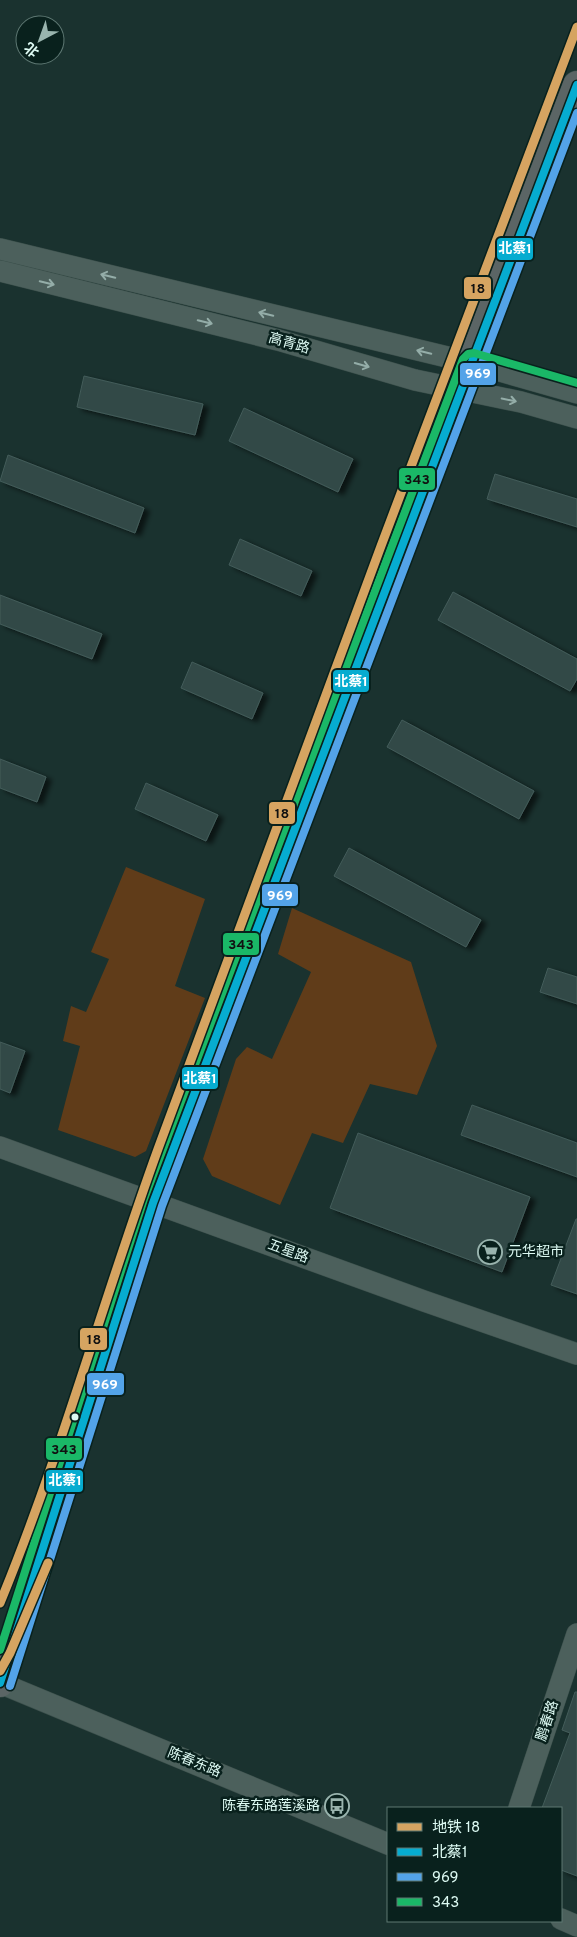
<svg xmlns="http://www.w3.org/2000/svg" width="577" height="1937" font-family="Overpass,'Noto Sans SC',sans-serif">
	<defs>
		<filter id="shadow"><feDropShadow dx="5.5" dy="3" stdDeviation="2.5" flood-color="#0009"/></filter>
	</defs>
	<rect width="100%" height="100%" fill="#1a322f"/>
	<g fill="#603c19">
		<polygon points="126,867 205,899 175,986 205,998 146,1151 135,1157 58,1130 80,1046 63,1041 71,1006 86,1012 109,959 91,952"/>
		<polygon points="292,908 411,962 437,1046 417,1095 370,1084 343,1143 312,1133 280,1205 212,1176 203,1159 236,1059 247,1047 272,1059 311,972 278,954"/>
	</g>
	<g fill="#304a47" stroke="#445c5a" filter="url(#shadow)">
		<polygon points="84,376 203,404 195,435 77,407"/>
		<polygon points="244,408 353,459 338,492 229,441"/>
		<polygon points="8,455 144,508 135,533 0,481"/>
		<polygon points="495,474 577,499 577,527 487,499"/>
		<polygon points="240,539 312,571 301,596 229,565"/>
		<polygon points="453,592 577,659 577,679 570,691 438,620"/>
		<polygon points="0,595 102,634 92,659 0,624"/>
		<polygon points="192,662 263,693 252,719 181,688"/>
		<polygon points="402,720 534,791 519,819 387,747"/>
		<polygon points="0,759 46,777 37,802 0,788"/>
		<polygon points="146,783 218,815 206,841 135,809"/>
		<polygon points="349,848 481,920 466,947 334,876"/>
		<polygon points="548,968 577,977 577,1004 540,992"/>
		<polygon points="0,1042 25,1051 10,1093 0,1089"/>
		<polygon points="472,1105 577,1143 577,1177 461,1135"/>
		<polygon points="358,1133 530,1197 502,1272 330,1208"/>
		<polygon points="576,1219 577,1219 577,1294 551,1285"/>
		<polygon points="575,1692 577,1692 577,1876 561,1870 561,1808 542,1808 570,1733 562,1730"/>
	</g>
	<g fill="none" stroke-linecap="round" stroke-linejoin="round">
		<defs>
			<g id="minor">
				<polyline points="0,249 472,363 577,393"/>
				<polyline points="0,271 278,340 415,380 521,402 577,418"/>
				<polyline points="0,1147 424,1301 577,1354"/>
				<polyline points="0,1683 388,1844"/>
				<polyline points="519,1808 577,1634"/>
				<polyline points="561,1919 577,1926"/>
			</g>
			<polyline id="major" points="0,1683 153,1203 577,85"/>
		</defs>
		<use href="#minor" stroke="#3b4f4b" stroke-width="22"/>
		<use href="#major" stroke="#3b4f4b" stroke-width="29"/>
		<use href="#minor" stroke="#4c605c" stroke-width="21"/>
		<use href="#major" stroke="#5b6565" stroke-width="28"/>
		<defs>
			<polyline id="bus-1" points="0,1683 153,1203 577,85"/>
			<polyline id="bus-2" points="10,1686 162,1206 577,113"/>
			<polyline id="bus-3" points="0,1650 144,1199 463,359 468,354 474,353 577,383"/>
		</defs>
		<use href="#bus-1" stroke="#09211d" stroke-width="11"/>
		<use href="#bus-2" stroke="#09211d" stroke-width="11"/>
		<use href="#bus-3" stroke="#09211d" stroke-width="11"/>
		<use href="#bus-1" stroke="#06acd0" stroke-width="8"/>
		<use href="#bus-2" stroke="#53a3e8" stroke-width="8"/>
		<use href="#bus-3" stroke="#1ab867" stroke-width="8"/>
		<defs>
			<g id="metro-1">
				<path d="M0,1603C61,1455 103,1300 158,1149C296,774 434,400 577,27"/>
				<polyline points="0,1671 10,1653 48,1563"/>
			</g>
		</defs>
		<use href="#metro-1" stroke="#09211d" stroke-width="12"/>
		<use href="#metro-1" stroke="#d6a461" stroke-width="9"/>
	</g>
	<defs><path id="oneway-shaft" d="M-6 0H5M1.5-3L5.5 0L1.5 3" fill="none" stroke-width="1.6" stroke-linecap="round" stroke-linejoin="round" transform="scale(1.25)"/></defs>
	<g stroke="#94ada8">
		<use href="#oneway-shaft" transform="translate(108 276) rotate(-166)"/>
		<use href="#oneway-shaft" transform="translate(47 283) rotate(14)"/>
		<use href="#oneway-shaft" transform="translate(266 314) rotate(-166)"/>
		<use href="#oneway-shaft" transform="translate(205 322) rotate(14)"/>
		<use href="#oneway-shaft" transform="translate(424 352) rotate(-166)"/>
		<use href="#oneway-shaft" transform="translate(362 365) rotate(16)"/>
		<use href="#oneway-shaft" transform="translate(509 400) rotate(12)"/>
	</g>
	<defs>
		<symbol id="supermarket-ring" viewBox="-11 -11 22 22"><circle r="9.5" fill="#09211d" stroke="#99b4ae" stroke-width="1.5"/><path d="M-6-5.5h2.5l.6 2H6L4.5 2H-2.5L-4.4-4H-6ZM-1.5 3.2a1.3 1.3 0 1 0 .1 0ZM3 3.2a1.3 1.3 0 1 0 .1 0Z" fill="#99b4ae"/></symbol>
		<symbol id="bus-ring" viewBox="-11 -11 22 22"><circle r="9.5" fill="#09211d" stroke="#99b4ae" stroke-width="1.5"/><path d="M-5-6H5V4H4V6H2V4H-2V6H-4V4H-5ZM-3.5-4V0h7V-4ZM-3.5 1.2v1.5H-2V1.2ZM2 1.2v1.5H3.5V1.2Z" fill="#99b4ae"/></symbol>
	</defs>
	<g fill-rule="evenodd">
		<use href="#supermarket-ring" x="476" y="1238" width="28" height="28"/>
		<use href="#bus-ring" x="323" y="1792" width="28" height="28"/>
	</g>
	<circle fill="#ddfaf3" stroke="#09211d" stroke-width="2" cx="75" cy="1417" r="4.5"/>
	<g text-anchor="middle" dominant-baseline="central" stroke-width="5" stroke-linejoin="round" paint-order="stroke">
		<g font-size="14" fill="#ddfaf3" stroke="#09211d">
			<text transform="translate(289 344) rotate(16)">高青路</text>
			<text transform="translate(288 1252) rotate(20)">五星路</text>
			<text transform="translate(548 1721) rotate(-72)">鹏春路</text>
			<text transform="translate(194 1763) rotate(22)">陈春东路</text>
		</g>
		<g font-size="14" fill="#ddfaf3" stroke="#09211d" text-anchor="start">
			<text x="508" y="1252">元华超市</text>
			<text x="320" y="1806" text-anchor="end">陈春东路莲溪路</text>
		</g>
	</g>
	<g stroke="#09211d" stroke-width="2">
		<rect x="496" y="237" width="38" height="24" rx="5" fill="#06acd0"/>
		<rect x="463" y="276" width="29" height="24" rx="5" fill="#d6a461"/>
		<rect x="459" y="362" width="38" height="24" rx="5" fill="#53a3e8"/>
		<rect x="398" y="467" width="38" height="24" rx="5" fill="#1ab867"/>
		<rect x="332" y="669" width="38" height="24" rx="5" fill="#06acd0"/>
		<rect x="268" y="801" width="28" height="24" rx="5" fill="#d6a461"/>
		<rect x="261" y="883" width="38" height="24" rx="5" fill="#53a3e8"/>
		<rect x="222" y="932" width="38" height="24" rx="5" fill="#1ab867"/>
		<rect x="181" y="1066" width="38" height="24" rx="5" fill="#06acd0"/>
		<rect x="79" y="1327" width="29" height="24" rx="5" fill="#d6a461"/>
		<rect x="86" y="1372" width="39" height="24" rx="5" fill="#53a3e8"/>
		<rect x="45" y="1437" width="38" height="24" rx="5" fill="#1ab867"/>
		<rect x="45" y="1469" width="39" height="24" rx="5" fill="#06acd0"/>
	</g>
	<g font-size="14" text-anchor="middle" font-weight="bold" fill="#fff">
		<text x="515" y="253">北蔡1</text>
		<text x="478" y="378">969</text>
		<text x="351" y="686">北蔡1</text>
		<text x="280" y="900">969</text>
		<text x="200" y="1083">北蔡1</text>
		<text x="105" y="1389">969</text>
		<text x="65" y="1485">北蔡1</text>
	</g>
	<g font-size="14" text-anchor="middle" font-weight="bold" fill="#111">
		<text x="478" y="293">18</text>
		<text x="417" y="484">343</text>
		<text x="282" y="818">18</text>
		<text x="241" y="949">343</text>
		<text x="94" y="1344">18</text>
		<text x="64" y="1454">343</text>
	</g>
	<rect x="387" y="1807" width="175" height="115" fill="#09211d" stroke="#5e7873"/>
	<rect x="397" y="1823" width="25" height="8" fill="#d6a461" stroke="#5e7873"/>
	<text x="432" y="1832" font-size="15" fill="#ddfaf3">地铁 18</text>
	<rect x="397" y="1848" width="25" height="8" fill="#06acd0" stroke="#5e7873"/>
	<text x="432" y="1857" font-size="15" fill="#ddfaf3">北蔡1</text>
	<rect x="397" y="1873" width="25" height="8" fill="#53a3e8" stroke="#5e7873"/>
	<text x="432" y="1882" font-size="15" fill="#ddfaf3">969</text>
	<rect x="397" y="1898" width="25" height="8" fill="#1ab867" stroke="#5e7873"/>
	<text x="432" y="1907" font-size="15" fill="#ddfaf3">343</text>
	<g transform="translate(40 40) rotate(221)"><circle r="24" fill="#09211d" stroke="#5e7873"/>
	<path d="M0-4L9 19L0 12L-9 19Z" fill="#99b4ae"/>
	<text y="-8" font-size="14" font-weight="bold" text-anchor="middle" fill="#ddfaf3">北</text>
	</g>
</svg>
